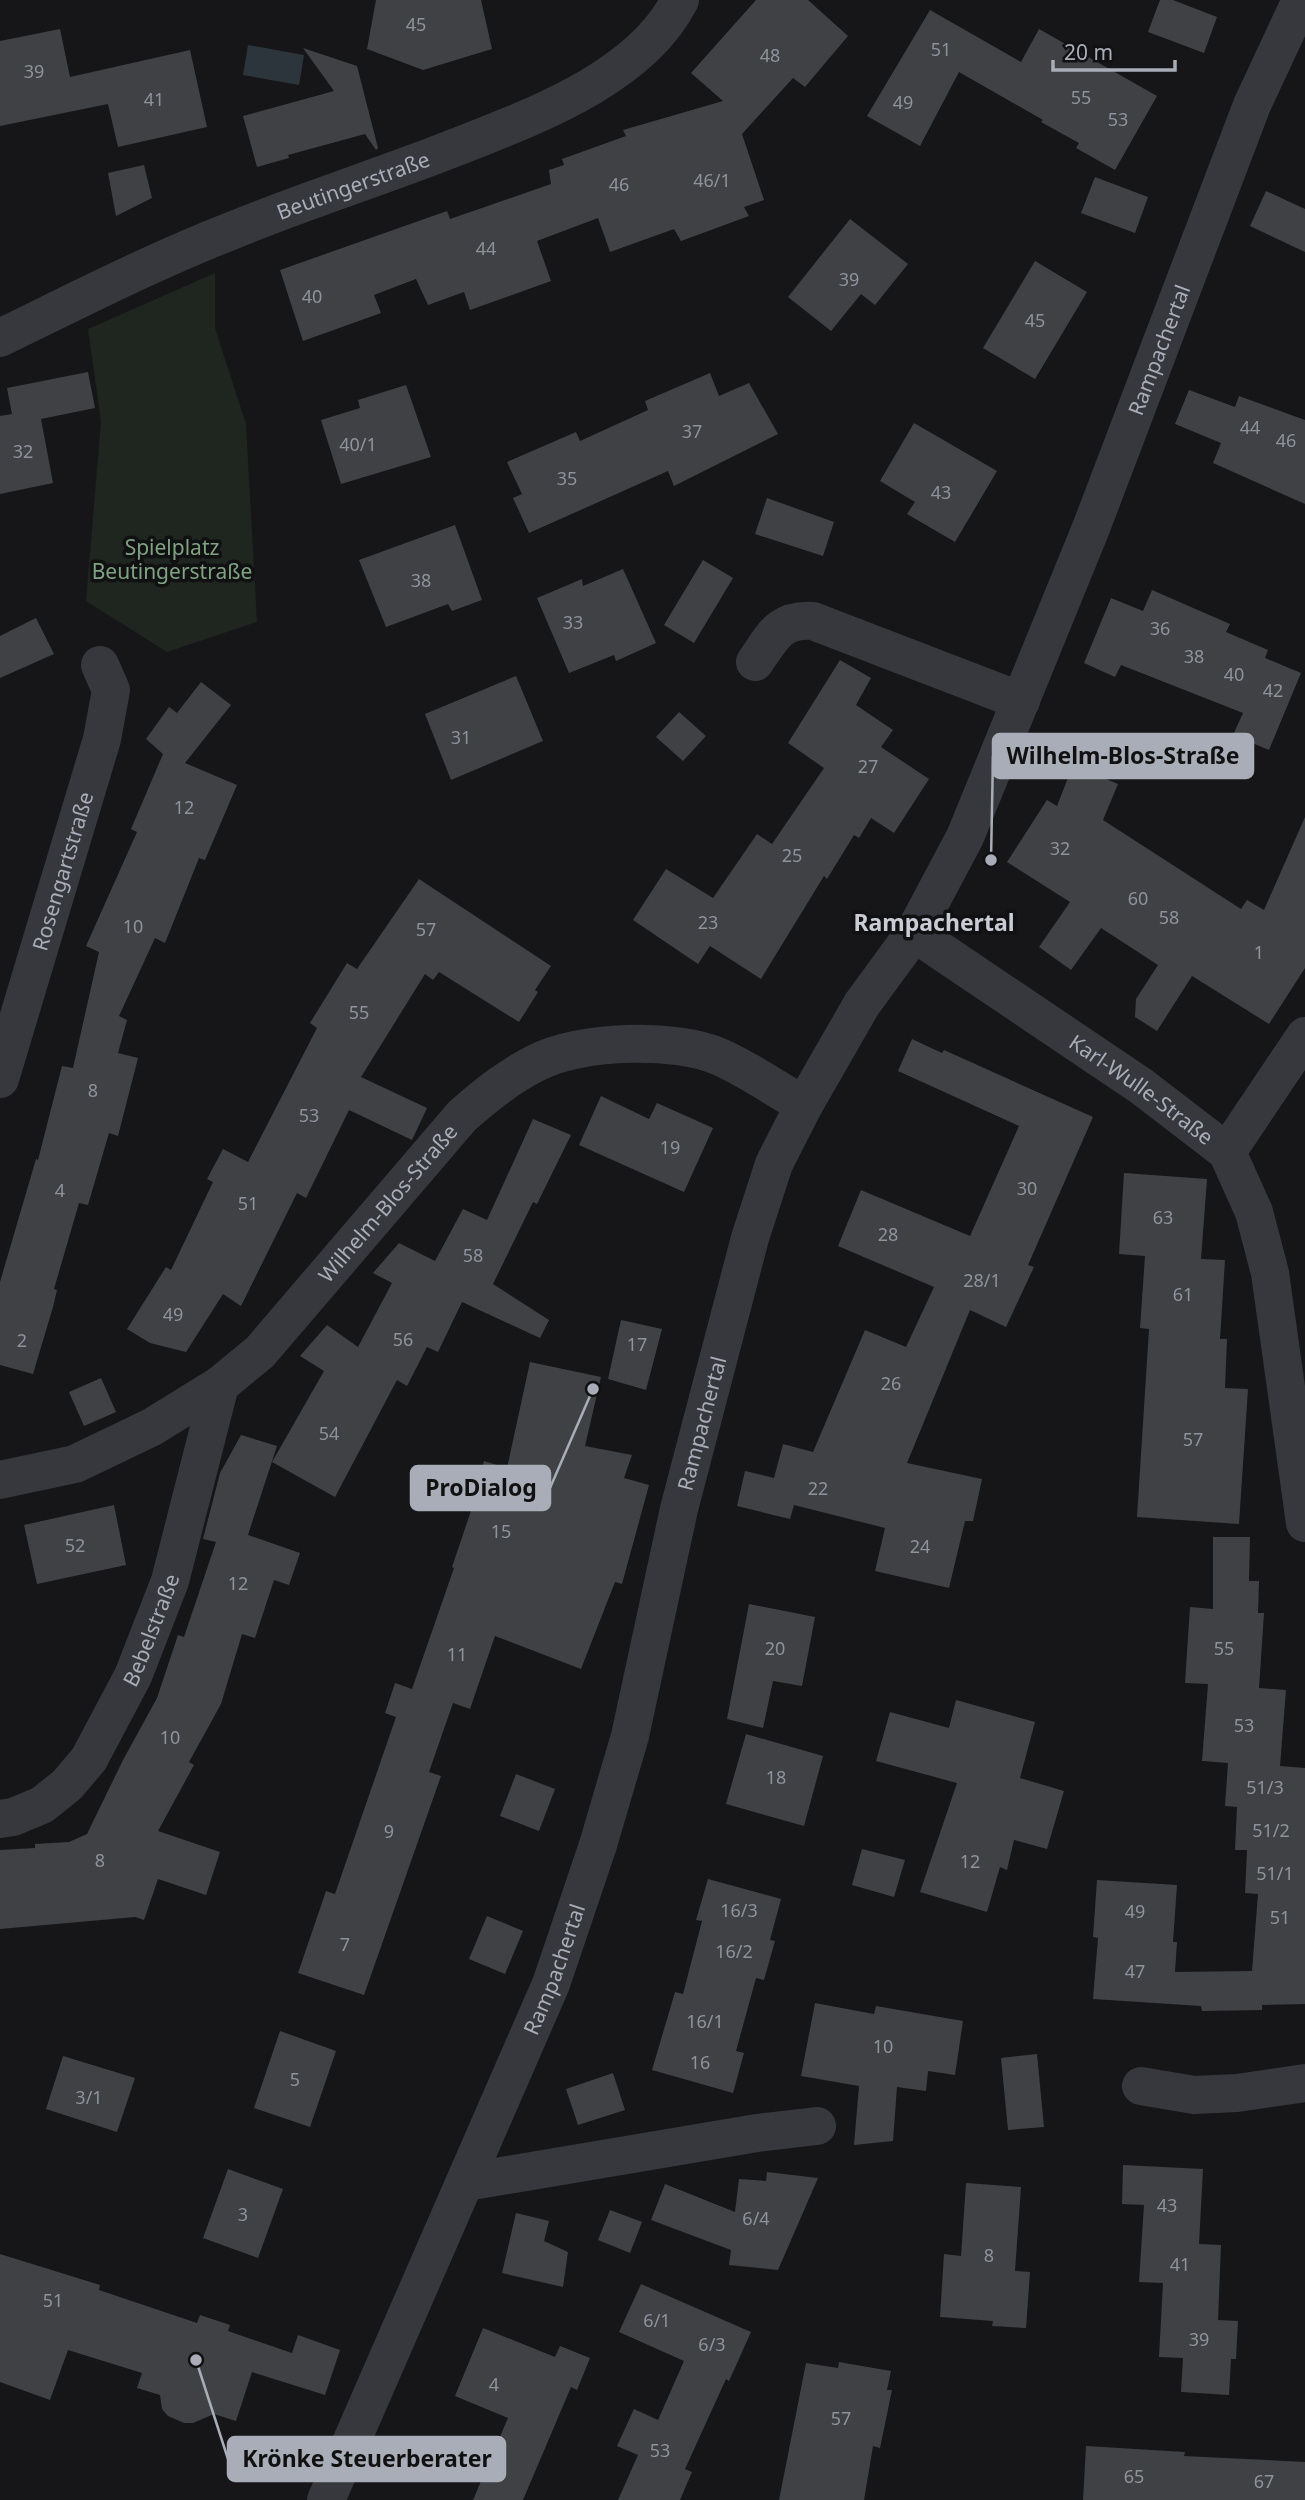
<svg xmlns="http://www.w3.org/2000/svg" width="1305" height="2500" font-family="'Noto Sans',sans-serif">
	<rect width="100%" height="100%" fill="#161618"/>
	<polygon fill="#1e261f" points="215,273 215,328 246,424 257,622 167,652 86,601 101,421 88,329"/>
	<polygon fill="#2c353c" points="248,45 304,55 299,85 243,75"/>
	<g fill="#404145">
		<polygon points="376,0 481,0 492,49 423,70 367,49"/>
		<polygon points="756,0 808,0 848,36 805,87 793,78 742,134 764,200 744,207 749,216 681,241 674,229 610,252 598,218 537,241 551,281 470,310 464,292 428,305 416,279 374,295 381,313 303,341 280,270 447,211 450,219 551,184 549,170 564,165 562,159 626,136 623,130 723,101 691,73"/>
		<polygon points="1160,0 1173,0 1217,17 1204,53 1148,32"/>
		<polygon points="930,10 1021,62 1039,29 1157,96 1115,170 1076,148 1079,143 1041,122 1043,120 959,72 920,146 867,116"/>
		<polygon points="60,29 70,77 190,50 207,127 118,147 108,104 0,126 0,41"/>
		<polygon points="303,48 357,66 378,148 376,150 365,134 288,155 289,158 257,167 243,116 334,91"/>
		<polygon points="144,165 152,198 116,216 108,173"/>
		<polygon points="1095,177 1148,197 1135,233 1081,213"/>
		<polygon points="1266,191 1305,209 1305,252 1250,226"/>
		<polygon points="850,219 908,264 875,305 861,294 831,331 788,297"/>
		<polygon points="1035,261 1087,292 1035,379 983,348"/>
		<polygon points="88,372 95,408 41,419 53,483 0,494 0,416 12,414 7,388"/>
		<polygon points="710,373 719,396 749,383 778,434 674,486 668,471 529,533 513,498 522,494 507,462 576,432 580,441 648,410 645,401"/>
		<polygon points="406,385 431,457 341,484 321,420 360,408 358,400"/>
		<polygon points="1189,390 1235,407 1239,396 1305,420 1305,504 1213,463 1221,443 1175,424"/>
		<polygon points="914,423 997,471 955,542 907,514 915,502 880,481"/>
		<polygon points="767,498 834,522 823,556 755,534"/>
		<polygon points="455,525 482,600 452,611 448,604 386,627 359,560"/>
		<polygon points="703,560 733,578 694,643 664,625"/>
		<polygon points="623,569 656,643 616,661 614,655 569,673 537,598 582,579 583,586"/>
		<polygon points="1152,590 1230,624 1226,632 1268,650 1265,658 1301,673 1269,750 1233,735 1243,713 1121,665 1115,677 1084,663 1111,598 1143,611"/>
		<polygon points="36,618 54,654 0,678 0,636"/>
		<polygon points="840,660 871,678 856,705 893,730 881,747 929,779 894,833 871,818 859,838 854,835 827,879 824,876 761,979 710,946 698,964 633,920 666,869 713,898 757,834 772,844 824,768 788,743"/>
		<polygon points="516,676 543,741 451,780 425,714"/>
		<polygon points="201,682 231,705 185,763 237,785 205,860 199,858 165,943 155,938 119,1016 127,1020 118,1053 138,1058 118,1136 109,1133 88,1205 79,1203 54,1289 57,1290 53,1307 33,1374 0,1365 0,1282 36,1159 38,1160 62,1066 73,1068 99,952 86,946 137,832 131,829 163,754 146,739 169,707 177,713"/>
		<polygon points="679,712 706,736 683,761 656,737"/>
		<polygon points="1073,765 1118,784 1103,820 1241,909 1247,900 1264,910 1305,817 1305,968 1269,1024 1192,976 1157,1031 1135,1017 1136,999 1158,965 1101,928 1071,970 1039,947 1070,902 1007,862 1047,800 1057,806"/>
		<polygon points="419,879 551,966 535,990 538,992 519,1022 439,972 433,980 425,974 361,1077 427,1108 412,1140 349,1110 306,1198 297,1193 241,1306 223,1294 186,1352 150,1343 127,1329 166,1267 171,1270 213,1182 207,1179 223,1149 248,1162 317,1028 310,1023 347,963 357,969"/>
		<polygon points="912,1039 942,1053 944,1050 1093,1117 1028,1265 1034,1267 1006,1327 970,1310 907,1463 982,1479 973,1521 965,1521 949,1588 875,1571 885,1528 794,1505 790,1519 737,1506 745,1471 774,1478 783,1444 813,1452 865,1330 906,1347 934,1287 838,1246 861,1190 970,1236 1019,1126 898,1071"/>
		<polygon points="601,1096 649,1119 657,1103 713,1128 684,1192 579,1145"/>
		<polygon points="533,1119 571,1135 537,1204 533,1202 493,1284 549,1320 540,1338 462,1302 438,1352 427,1347 407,1386 397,1380 335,1497 272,1462 324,1371 300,1356 327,1325 358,1347 392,1283 373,1273 399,1243 435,1261 463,1209 487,1220"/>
		<polygon points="1124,1173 1207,1179 1201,1259 1225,1260 1220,1339 1227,1339 1225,1388 1248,1389 1239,1524 1137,1517 1149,1329 1140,1328 1145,1256 1119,1254"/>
		<polygon points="621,1320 662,1329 646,1390 608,1379"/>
		<polygon points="530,1362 601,1377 585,1446 632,1455 624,1478 649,1485 622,1584 615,1582 581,1669 495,1636 470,1709 453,1703 429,1772 441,1776 364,1995 298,1973 326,1891 335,1894 396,1717 385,1713 395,1683 412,1689 454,1568 452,1567 473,1505 463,1491 478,1485 484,1461 507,1468"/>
		<polygon points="101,1378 116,1412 84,1426 69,1392"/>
		<polygon points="241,1435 277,1446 248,1535 300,1553 289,1585 274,1580 255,1638 242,1634 221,1704 189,1762 194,1765 158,1831 220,1852 206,1895 158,1879 144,1920 135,1917 0,1929 0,1850 35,1848 35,1844 69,1842 87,1834 123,1760 157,1698 178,1635 184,1637 216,1542 203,1539 220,1473"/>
		<polygon points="114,1505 126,1565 37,1584 24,1525"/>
		<polygon points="1213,1537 1250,1537 1249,1581 1259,1581 1258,1613 1264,1613 1259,1688 1286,1690 1280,1766 1305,1768 1305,2004 1262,2005 1262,2010 1202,2011 1201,2006 1093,1999 1098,1938 1093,1937 1097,1880 1177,1885 1173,1942 1177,1942 1175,1972 1252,1971 1258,1894 1245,1893 1247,1850 1235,1850 1237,1807 1225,1806 1228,1763 1202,1761 1208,1684 1185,1683 1190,1607 1213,1609"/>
		<polygon points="749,1604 815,1617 802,1686 773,1681 763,1728 727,1719"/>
		<polygon points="956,1700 1035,1722 1020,1778 1064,1791 1047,1849 1014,1840 1007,1870 1000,1867 987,1912 920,1892 957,1783 876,1761 890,1712 949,1728"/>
		<polygon points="746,1734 823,1756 804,1826 726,1804"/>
		<polygon points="516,1774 555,1789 539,1831 500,1816"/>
		<polygon points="862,1849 905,1860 894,1897 852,1885"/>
		<polygon points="708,1879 781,1899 770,1940 775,1941 764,1980 756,1978 736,2051 744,2053 733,2093 652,2070 675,1992 683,1994 702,1921 696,1920"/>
		<polygon points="487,1916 523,1931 505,1974 469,1959"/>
		<polygon points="815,2003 874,2014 876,2006 963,2021 955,2075 928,2071 926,2091 897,2087 893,2141 854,2145 859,2086 801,2076"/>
		<polygon points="280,2031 336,2051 310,2127 254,2108"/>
		<polygon points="1037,2054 1044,2127 1008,2130 1001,2058"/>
		<polygon points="63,2056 135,2078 117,2132 46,2109"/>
		<polygon points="613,2073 625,2110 578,2125 566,2089"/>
		<polygon points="1123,2165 1203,2169 1199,2244 1221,2245 1218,2320 1238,2321 1236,2359 1231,2359 1229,2395 1181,2392 1183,2358 1159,2357 1163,2283 1139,2282 1144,2205 1122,2204"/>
		<polygon points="228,2169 283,2189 258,2258 203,2238"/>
		<polygon points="767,2172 818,2178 778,2270 729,2265 731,2250 651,2220 665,2184 735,2212 739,2179 766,2181"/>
		<polygon points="966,2183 1021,2187 1015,2271 1030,2272 1026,2328 992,2326 993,2321 940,2317 944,2254 961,2256"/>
		<polygon points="610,2210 642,2222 630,2253 598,2240"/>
		<polygon points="516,2213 549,2221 544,2241 568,2252 563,2287 502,2273"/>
		<polygon points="0,2254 100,2285 99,2290 197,2323 200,2315 230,2325 228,2331 292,2353 298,2335 340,2350 325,2395 252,2372 236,2421 214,2414 193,2423 184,2423 168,2416 162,2409 160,2395 137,2388 142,2373 68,2350 50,2400 0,2382"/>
		<polygon points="641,2284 751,2332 729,2381 726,2379 685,2469 692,2472 680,2500 618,2500 638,2455 617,2446 634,2409 658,2420 684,2361 619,2332"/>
		<polygon points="483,2328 555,2357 560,2346 590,2358 577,2390 571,2387 523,2500 473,2500 508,2418 455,2396"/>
		<polygon points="839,2362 891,2371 887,2390 892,2390 880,2448 873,2446 864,2500 779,2500 806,2363 838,2368"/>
		<polygon points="1086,2446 1185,2452 1184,2456 1305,2462 1305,2500 1083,2500"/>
	</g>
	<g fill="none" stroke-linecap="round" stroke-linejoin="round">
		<g stroke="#37383d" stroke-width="38">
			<path id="s1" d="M0,338C76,301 152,262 231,231C304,201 380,177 454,148C532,117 640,79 680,0"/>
			<path d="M755,662C773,636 779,619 813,621L1021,701"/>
			<path id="s2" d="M914,933L1141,1086L1227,1152L1254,1212L1270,1273L1305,1523"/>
			<path id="s3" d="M0,1079L102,739L111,690L100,665"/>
			<polyline points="1227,1152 1305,1036"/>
			<path id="s4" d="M0,1480L75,1464L152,1427L220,1385L260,1352L462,1116C486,1095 508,1077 536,1063C579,1040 675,1037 720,1057C749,1070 776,1089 804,1105"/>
			<path id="s5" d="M0,1819L13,1817L42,1805L67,1785L89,1759L133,1676L170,1581L220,1385"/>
			<polyline points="1141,2086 1194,2095 1237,2093 1305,2083"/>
			<polyline points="466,2182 757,2133 817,2126"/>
			<path id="s6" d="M326,2500L551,1984L598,1845L630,1736L679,1509L750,1238L774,1164L804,1105L862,1004L914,933L965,837L1091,528L1252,105L1301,0"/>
		</g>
	</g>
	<g text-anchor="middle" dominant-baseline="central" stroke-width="7" stroke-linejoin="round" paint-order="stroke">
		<g font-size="18" fill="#8e929b">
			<text x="416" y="24">45</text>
			<text x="941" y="49">51</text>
			<text x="770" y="55">48</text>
			<text x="34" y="71">39</text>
			<text x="1081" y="97">55</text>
			<text x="154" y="99">41</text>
			<text x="903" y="102">49</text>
			<text x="1118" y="119">53</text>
			<text x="712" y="180">46/1</text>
			<text x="619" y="184">46</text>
			<text x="486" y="248">44</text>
			<text x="849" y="279">39</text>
			<text x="312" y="296">40</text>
			<text x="1035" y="320">45</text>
			<text x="1250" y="427">44</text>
			<text x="692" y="431">37</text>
			<text x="1286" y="440">46</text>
			<text x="358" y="444">40/1</text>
			<text x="23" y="451">32</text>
			<text x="567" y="478">35</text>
			<text x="941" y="492">43</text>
			<text x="421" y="580">38</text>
			<text x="573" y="622">33</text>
			<text x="1160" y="628">36</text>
			<text x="1194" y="656">38</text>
			<text x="1234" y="674">40</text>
			<text x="1273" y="690">42</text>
			<text x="461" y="737">31</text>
			<text x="868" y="766">27</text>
			<text x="184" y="807">12</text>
			<text x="1060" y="848">32</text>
			<text x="792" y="855">25</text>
			<text x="1138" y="898">60</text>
			<text x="1169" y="917">58</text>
			<text x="708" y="922">23</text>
			<text x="133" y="926">10</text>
			<text x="426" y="929">57</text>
			<text x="1259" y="952">1</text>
			<text x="359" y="1012">55</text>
			<text x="93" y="1090">8</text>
			<text x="309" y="1115">53</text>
			<text x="670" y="1147">19</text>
			<text x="1027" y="1188">30</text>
			<text x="60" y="1190">4</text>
			<text x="248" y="1203">51</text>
			<text x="1163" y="1217">63</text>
			<text x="888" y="1234">28</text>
			<text x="473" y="1255">58</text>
			<text x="982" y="1280">28/1</text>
			<text x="1183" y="1294">61</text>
			<text x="173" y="1314">49</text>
			<text x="403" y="1339">56</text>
			<text x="22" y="1340">2</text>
			<text x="637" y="1344">17</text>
			<text x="891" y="1383">26</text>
			<text x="329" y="1433">54</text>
			<text x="1193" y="1439">57</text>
			<text x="818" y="1488">22</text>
			<text x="501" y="1531">15</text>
			<text x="75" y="1545">52</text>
			<text x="920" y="1546">24</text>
			<text x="238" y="1583">12</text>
			<text x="775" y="1648">20</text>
			<text x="1224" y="1648">55</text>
			<text x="457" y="1654">11</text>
			<text x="1244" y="1725">53</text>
			<text x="170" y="1737">10</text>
			<text x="776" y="1777">18</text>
			<text x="1265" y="1787">51/3</text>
			<text x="1271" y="1830">51/2</text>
			<text x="389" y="1831">9</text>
			<text x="100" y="1860">8</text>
			<text x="970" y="1861">12</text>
			<text x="1275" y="1873">51/1</text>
			<text x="739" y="1910">16/3</text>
			<text x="1135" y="1911">49</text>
			<text x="1280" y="1917">51</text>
			<text x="345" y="1944">7</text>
			<text x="734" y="1951">16/2</text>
			<text x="1135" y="1971">47</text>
			<text x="705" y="2021">16/1</text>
			<text x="883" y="2046">10</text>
			<text x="700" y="2062">16</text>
			<text x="295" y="2079">5</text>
			<text x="89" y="2097">3/1</text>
			<text x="1167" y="2205">43</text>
			<text x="243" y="2214">3</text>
			<text x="756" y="2218">6/4</text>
			<text x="989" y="2255">8</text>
			<text x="1180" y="2264">41</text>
			<text x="53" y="2300">51</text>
			<text x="657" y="2320">6/1</text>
			<text x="1199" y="2339">39</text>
			<text x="712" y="2344">6/3</text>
			<text x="494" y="2384">4</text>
			<text x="841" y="2418">57</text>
			<text x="660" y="2450">53</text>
			<text x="1134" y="2476">65</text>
			<text x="1264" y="2481">67</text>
		</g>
		<g font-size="21" fill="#a8adb8" stroke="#111113">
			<text stroke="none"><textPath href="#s1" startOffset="385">Beutingerstraße</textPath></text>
			<text stroke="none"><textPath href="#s6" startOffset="2317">Rampachertal</textPath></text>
			<text stroke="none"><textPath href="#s3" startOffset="217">Rosengartstraße</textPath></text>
			<text stroke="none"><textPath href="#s2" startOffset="276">Karl-Wulle-Straße</textPath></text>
			<text stroke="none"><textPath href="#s4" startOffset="490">Wilhelm-Blos-Straße</textPath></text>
			<text stroke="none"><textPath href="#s6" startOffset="1144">Rampachertal</textPath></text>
			<text stroke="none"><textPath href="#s5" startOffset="254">Bebelstraße</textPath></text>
			<text stroke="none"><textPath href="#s6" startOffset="578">Rampachertal</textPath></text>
		</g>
		<g font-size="21" fill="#7fa381" stroke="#111113">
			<text x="172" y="547">Spielplatz<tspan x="172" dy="24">Beutingerstraße</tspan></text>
		</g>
		<g font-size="23" font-weight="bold" fill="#c9ccd4" stroke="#111113">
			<text x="934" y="922">Rampachertal</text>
		</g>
	</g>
	<path fill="none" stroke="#a8adb8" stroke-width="2.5" d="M991 860L993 756M593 1389L550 1488M196 2360L228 2459"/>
	<g fill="#a8adb8" stroke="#111113" stroke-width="2.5">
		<circle cx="991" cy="860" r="7"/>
		<circle cx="593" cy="1389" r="7"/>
		<circle cx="196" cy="2360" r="7"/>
	</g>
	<g fill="#a8adb8" stroke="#a8adb8" stroke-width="2.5">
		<rect x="993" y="734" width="260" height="44" rx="7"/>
		<rect x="411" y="1466" width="139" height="44" rx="7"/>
		<rect x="228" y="2437" width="277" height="44" rx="7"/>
	</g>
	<g font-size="23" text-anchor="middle" font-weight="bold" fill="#111">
		<text x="1123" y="764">Wilhelm-Blos-Straße</text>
		<text x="481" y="1496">ProDialog</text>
		<text x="367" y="2467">Krönke Steuerberater</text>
	</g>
	<path d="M1053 60v10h122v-10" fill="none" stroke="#a8adb8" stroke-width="3.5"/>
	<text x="1064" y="60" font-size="21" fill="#a8adb8" stroke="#111113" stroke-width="5" paint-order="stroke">20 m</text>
</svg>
